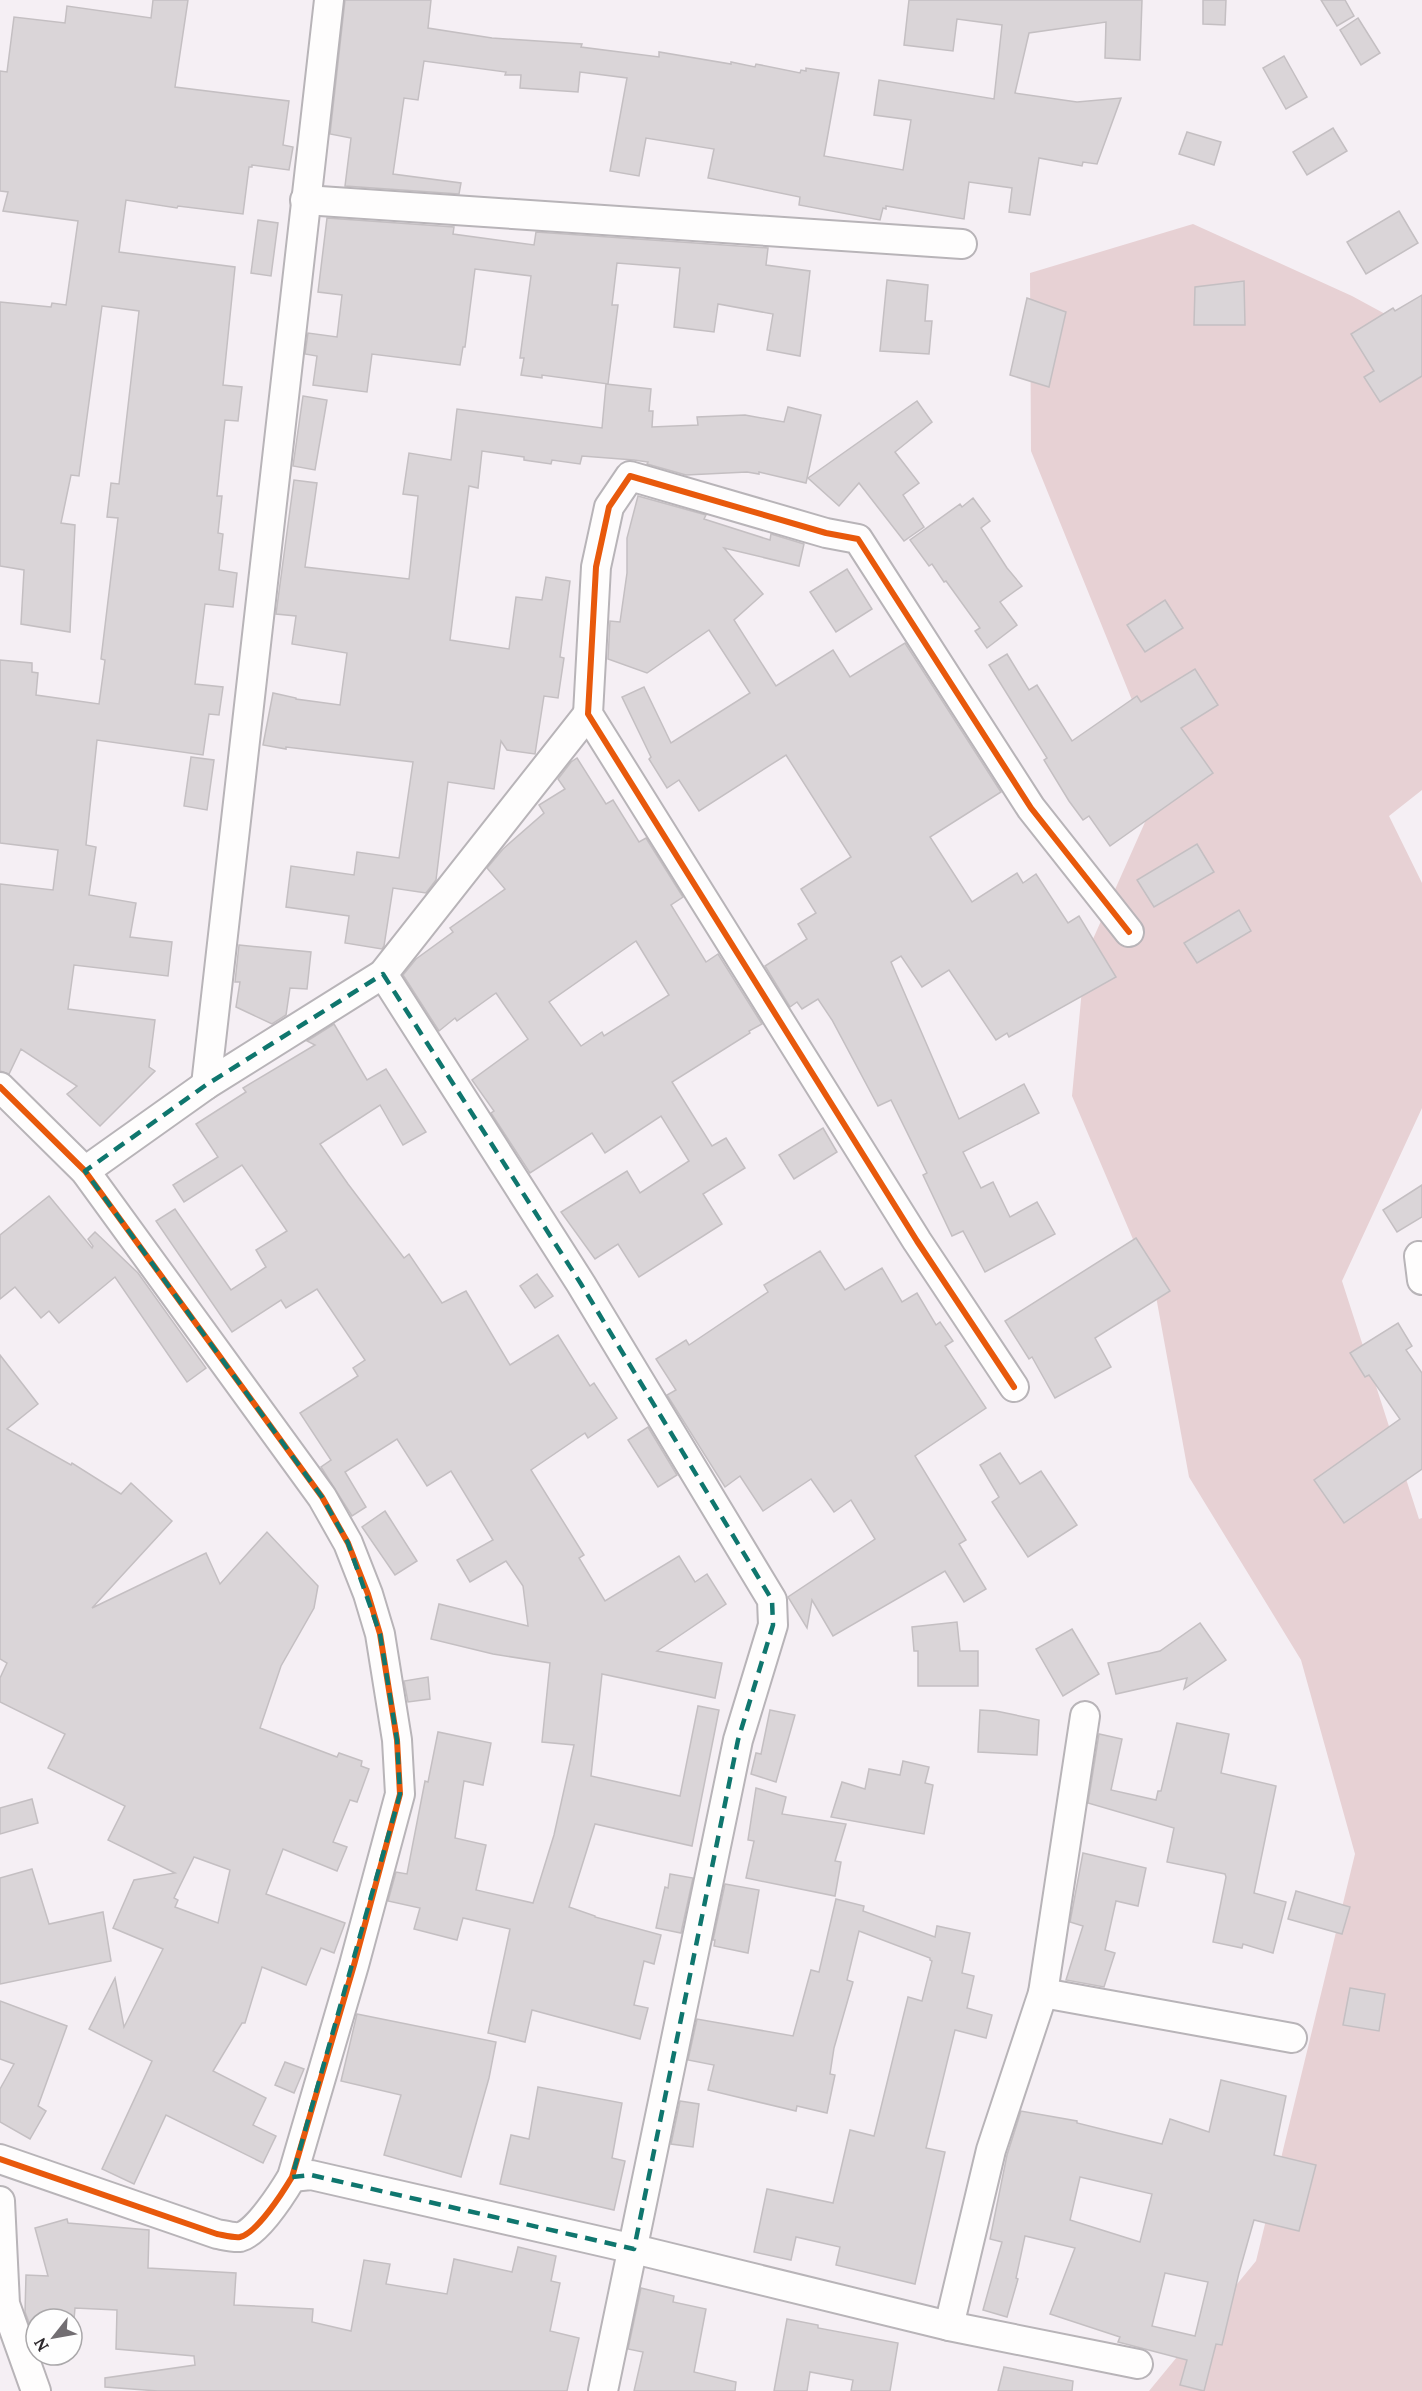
<svg xmlns="http://www.w3.org/2000/svg" width="1422" height="2391" font-family="Lora,serif">
	<rect width="100%" height="100%" fill="#f5eff4"/>
	<polygon fill="#e7d1d4" points="1193,224 1352,296 1422,334 1422,790 1389,816 1422,883 1422,1108 1342,1281 1419,1519 1422,1518 1422,2391 1149,2391 1256,2261 1355,1854 1301,1660 1189,1477 1155,1291 1072,1096 1085,957 1178,748 1134,705 1031,451 1030,273"/>
	<g fill="#dad5d8" stroke="#c4bfc2" stroke-width="1.5" fill-rule="evenodd">
		<polygon points="153,0 188,0 175,87 289,101 283,145 293,147 289,170 252,165 252,167 249,167 243,214 178,206 177,208 126,200 119,252 235,267 223,385 242,387 238,421 225,420 217,496 222,496 218,533 223,534 219,570 237,573 233,607 205,604 195,684 223,687 219,715 209,714 203,755 97,740 86,845 96,847 89,895 136,903 130,937 172,942 168,976 74,965 68,1009 155,1020 149,1067 155,1071 100,1126 67,1094 77,1086 21,1049 9,1074 0,1071 0,884 53,890 58,850 0,843 0,660 32,663 32,672 38,673 36,695 99,704 105,660 101,659 118,518 107,517 111,483 119,484 139,311 102,306 79,476 71,475 61,523 75,525 70,632 21,624 24,570 0,566 0,302 51,307 52,303 66,305 78,221 3,211 8,192 0,191 0,71 7,72 14,17 65,23 67,6 151,18"/>
		<polygon points="345,0 431,0 428,28 492,38 582,44 581,47 659,57 659,52 731,64 731,62 755,67 756,64 800,73 801,70 806,71 806,68 839,73 824,156 903,170 911,120 874,115 879,80 994,99 1002,25 957,19 953,51 904,45 909,0 1142,0 1140,60 1105,58 1106,22 1029,33 1015,93 1077,102 1121,98 1097,164 1083,162 1082,166 1039,158 1030,215 1009,212 1012,188 969,182 964,219 886,206 886,209 883,208 880,220 799,205 800,197 708,178 714,149 646,138 639,176 610,171 627,78 580,72 578,92 520,88 521,75 505,75 506,72 424,61 418,100 404,98 393,174 461,183 459,194 345,186 351,138 330,134"/>
		<polygon points="1203,0 1226,0 1225,25 1203,24"/>
		<polygon points="1321,0 1345,0 1354,16 1337,26"/>
		<polygon points="1358,18 1380,53 1361,65 1340,30"/>
		<polygon points="1284,56 1307,97 1286,109 1263,68"/>
		<polygon points="1333,128 1347,151 1307,175 1293,152"/>
		<polygon points="1187,132 1221,142 1214,165 1179,154"/>
		<polygon points="1399,211 1418,243 1366,274 1347,242"/>
		<polygon points="327,218 454,227 453,234 534,245 536,232 768,248 766,265 810,271 800,356 767,350 773,314 718,304 714,332 674,327 680,268 617,263 612,305 618,305 608,384 542,375 542,378 521,375 524,358 520,358 531,276 475,269 465,347 463,347 460,365 372,354 367,392 313,385 317,356 305,354 308,333 337,337 342,295 318,292"/>
		<polygon points="258,220 278,223 271,276 251,273"/>
		<polygon points="887,280 928,285 925,321 932,321 929,354 880,351"/>
		<polygon points="1244,281 1245,325 1194,325 1195,287"/>
		<polygon points="1422,295 1422,376 1380,402 1364,377 1374,371 1351,334 1393,308 1395,311"/>
		<polygon points="1027,298 1066,312 1049,387 1010,375"/>
		<polygon points="606,384 651,389 649,411 653,411 652,427 698,425 697,417 745,415 784,422 788,407 821,415 806,483 759,472 759,474 747,472 686,475 647,464 648,462 634,460 582,456 580,464 552,460 551,464 524,460 524,457 482,451 478,488 469,486 450,640 509,649 516,597 542,600 546,577 570,581 560,657 564,658 558,698 544,696 535,754 507,750 501,741 494,789 448,782 436,880 426,893 393,888 384,946 382,949 345,943 349,916 286,907 291,866 354,875 357,852 399,858 413,762 286,747 286,749 263,745 273,693 296,698 296,699 340,705 347,653 292,644 296,616 276,614 294,480 317,483 305,567 409,579 418,496 403,494 409,453 451,460 457,409 602,428"/>
		<polygon points="303,396 327,400 315,470 293,466"/>
		<polygon points="917,401 932,422 895,452 919,483 903,495 924,527 904,541 859,483 839,506 808,478"/>
		<polygon points="638,496 706,515 704,519 770,540 771,534 804,544 799,566 724,548 763,594 734,620 776,686 833,650 850,677 905,643 1001,792 930,837 972,902 1017,873 1023,883 1036,874 1068,923 1079,916 1116,977 1009,1037 1007,1033 996,1040 949,970 922,987 901,956 891,962 959,1119 1024,1084 1039,1113 963,1152 981,1188 993,1182 1010,1217 1037,1202 1055,1234 985,1272 963,1231 952,1236 923,1175 927,1173 891,1100 878,1106 832,1020 818,999 802,1009 797,1002 790,1007 765,966 807,939 798,924 816,913 801,889 851,857 786,755 699,811 679,780 667,788 649,759 651,757 622,697 644,687 671,743 750,693 709,630 647,673 608,659 610,621 620,622 627,573 627,538"/>
		<polygon points="973,498 990,521 981,528 1007,568 1022,586 1000,602 1017,625 987,648 975,631 980,628 946,581 944,582 932,564 929,566 910,540 960,504 962,507"/>
		<polygon points="847,569 872,609 836,632 810,592"/>
		<polygon points="1165,600 1183,628 1145,652 1127,625"/>
		<polygon points="1007,654 1029,690 1037,685 1072,741 1137,696 1141,702 1195,669 1218,705 1181,728 1213,773 1110,846 1089,816 1083,820 1069,801 1044,760 1047,758 989,665"/>
		<polygon points="191,757 214,760 207,810 184,806"/>
		<path d="M577,758L606,804L613,800L639,842L646,838L683,897L671,905L706,962L718,954L762,1024L749,1031L750,1033L672,1082L712,1146L726,1138L745,1168L703,1194L722,1224L639,1277L618,1244L595,1259L561,1212L627,1171L640,1193L689,1161L661,1116L605,1153L592,1133L530,1173L491,1113L494,1111L472,1080L528,1039L496,993L457,1021L455,1018L439,1031L403,975L416,959L453,932L450,928L505,889L487,868L503,849L544,813L539,805L565,789L558,779L571,762ZM636,941L669,995L604,1036L602,1032L581,1046L549,1002Z"/>
		<polygon points="1197,844 1214,872 1154,907 1137,880"/>
		<polygon points="1239,910 1251,931 1197,963 1184,943"/>
		<polygon points="239,945 311,952 307,989 290,988 286,1015 272,1024 236,1007 240,982 235,982"/>
		<polygon points="334,1024 367,1080 386,1069 426,1132 403,1145 380,1105 320,1144 348,1184 404,1258 409,1254 442,1303 466,1291 510,1365 558,1335 590,1386 594,1383 617,1418 588,1438 585,1433 531,1470 584,1555 579,1558 605,1601 679,1556 695,1582 707,1574 726,1604 657,1651 722,1663 715,1698 602,1674 591,1776 680,1796 698,1706 719,1710 692,1846 595,1824 569,1907 595,1916 595,1917 661,1935 654,1964 644,1961 634,2005 648,2008 640,2039 532,2010 525,2042 488,2033 510,1929 463,1918 457,1940 414,1929 420,1908 388,1901 396,1872 407,1874 425,1781 428,1782 438,1732 491,1743 483,1785 464,1781 455,1838 486,1845 476,1890 533,1903 554,1835 574,1745 542,1742 550,1663 493,1654 431,1639 439,1604 528,1626 523,1586 506,1561 470,1582 457,1560 493,1540 451,1471 427,1486 397,1439 345,1472 366,1507 352,1516 321,1467 331,1460 300,1413 358,1376 353,1368 365,1360 317,1289 286,1308 281,1300 232,1332 156,1221 175,1209 231,1290 266,1267 256,1250 287,1231 242,1165 184,1202 173,1185 218,1157 196,1124 246,1092 243,1088 315,1045 307,1041"/>
		<polygon points="823,1128 837,1152 794,1179 779,1155"/>
		<polygon points="1422,1185 1422,1217 1397,1232 1383,1210"/>
		<polygon points="49,1196 92,1248 93,1246 88,1239 95,1232 138,1273 206,1368 187,1382 115,1277 59,1323 49,1311 41,1318 15,1287 0,1299 0,1235"/>
		<polygon points="1136,1238 1170,1291 1095,1338 1111,1367 1055,1398 1032,1357 1029,1359 1005,1321"/>
		<polygon points="820,1251 845,1290 882,1268 902,1302 917,1293 936,1325 940,1322 953,1341 945,1346 986,1408 915,1456 966,1540 959,1544 986,1589 964,1602 945,1571 833,1636 812,1600 807,1628 788,1597 875,1539 851,1500 834,1512 811,1479 763,1511 740,1476 725,1487 667,1395 676,1390 656,1359 686,1340 689,1345 768,1292 764,1285"/>
		<polygon points="537,1274 553,1296 535,1308 520,1286"/>
		<polygon points="1398,1323 1412,1346 1406,1350 1422,1373 1422,1469 1344,1523 1314,1480 1400,1419 1369,1375 1365,1377 1350,1353"/>
		<path d="M0,1355L38,1404L7,1429L71,1465L72,1463L121,1494L131,1483L172,1521L92,1608L206,1553L220,1584L267,1532L318,1586L314,1608L281,1666L260,1728L337,1757L339,1753L362,1761L361,1766L369,1769L357,1802L350,1800L333,1842L347,1847L337,1871L283,1849L266,1894L345,1923L334,1953L321,1948L306,1985L262,1967L245,2023H242L213,2071L266,2098L253,2125L276,2136L263,2163L166,2115L134,2184L102,2169L152,2061L89,2029L115,1978L124,2027L163,1949L113,1928L134,1880L175,1873L108,1840L125,1806L48,1768L65,1734L0,1702V1678L7,1663L0,1659ZM194,1857L230,1870L218,1923L175,1907L178,1900L174,1898Z"/>
		<polygon points="648,1427 677,1475 658,1487 628,1440"/>
		<polygon points="1000,1453 1020,1484 1041,1471 1077,1525 1028,1557 992,1502 999,1497 980,1465"/>
		<polygon points="385,1511 417,1561 395,1575 362,1527"/>
		<polygon points="957,1622 960,1651 978,1651 978,1686 918,1686 918,1651 914,1651 912,1627"/>
		<polygon points="1200,1623 1226,1660 1184,1689 1187,1678 1116,1694 1108,1663 1160,1651"/>
		<polygon points="1072,1629 1099,1674 1063,1696 1036,1649"/>
		<polygon points="428,1677 430,1699 408,1702 404,1681"/>
		<polygon points="770,1710 795,1715 776,1782 751,1774 756,1753 761,1754"/>
		<polygon points="980,1710 996,1711 1039,1720 1037,1755 978,1752"/>
		<polygon points="1177,1723 1229,1734 1221,1773 1276,1786 1254,1893 1286,1902 1273,1953 1243,1944 1242,1948 1213,1942 1226,1877 1225,1874 1167,1862 1174,1828 1088,1803 1099,1734 1122,1739 1111,1790 1156,1800 1158,1791 1161,1791"/>
		<polygon points="903,1761 929,1767 925,1783 933,1785 924,1834 831,1817 842,1782 865,1789 869,1769 900,1775"/>
		<polygon points="756,1788 786,1797 782,1814 846,1824 835,1861 841,1862 835,1896 746,1878 754,1841 748,1840"/>
		<polygon points="32,1799 38,1823 0,1834 0,1808"/>
		<polygon points="1083,1853 1146,1868 1138,1906 1116,1901 1105,1950 1115,1953 1104,1987 1066,1980 1083,1926 1070,1922"/>
		<polygon points="32,1869 49,1924 103,1912 111,1961 0,1984 0,1878"/>
		<polygon points="670,1874 693,1878 681,1933 656,1928 665,1887 668,1888"/>
		<polygon points="725,1884 759,1890 748,1953 714,1946 715,1940 713,1940"/>
		<polygon points="1296,1891 1350,1907 1342,1934 1288,1919"/>
		<polygon points="836,1899 864,1906 863,1911 935,1937 937,1926 970,1933 962,1973 974,1976 967,2008 992,2015 986,2038 955,2030 926,2148 945,2152 915,2284 836,2265 840,2247 796,2237 791,2260 754,2252 767,2189 833,2203 850,2130 874,2136 908,1997 922,2001 932,1961 930,1960 930,1958 859,1931 847,1980 853,1982 834,2048 830,2074 835,2075 827,2113 797,2106 796,2111 708,2090 714,2065 688,2060 697,2019 793,2036 811,1970 819,1972"/>
		<polygon points="1350,1988 1385,1994 1379,2031 1343,2025"/>
		<polygon points="0,2001 67,2026 38,2106 46,2111 30,2139 0,2122 0,2089 14,2064 0,2059"/>
		<polygon points="357,2014 496,2042 489,2078 461,2177 384,2155 401,2095 341,2081"/>
		<polygon points="285,2062 304,2069 294,2093 275,2085"/>
		<path d="M1221,2080L1286,2096L1274,2155L1316,2165L1299,2231L1254,2220L1239,2273L1222,2345L1216,2344L1204,2391L1180,2385L1187,2360L1118,2342L1120,2337L1050,2314L1075,2248L1025,2236L1016,2278L1018,2279L1007,2317L983,2310L1002,2242L990,2239L1007,2155L1021,2111L1077,2121V2123L1162,2144L1170,2119L1209,2132ZM1080,2177L1152,2194L1140,2242L1070,2220ZM1165,2273L1208,2282L1195,2336L1152,2326Z"/>
		<polygon points="538,2087 622,2103 612,2158 625,2161 614,2210 500,2184 511,2135 529,2139"/>
		<polygon points="680,2101 699,2104 693,2147 671,2144"/>
		<polygon points="67,2219 68,2223 149,2230 148,2268 236,2273 234,2305 313,2309 312,2322 351,2331 364,2260 390,2264 386,2284 447,2294 454,2259 512,2272 518,2247 556,2256 551,2281 560,2283 550,2331 579,2338 567,2391 158,2391 105,2387 105,2378 195,2365 194,2356 116,2349 117,2310 75,2308 73,2331 72,2319 36,2319 36,2329 31,2328 25,2312 26,2275 48,2276 35,2228"/>
		<polygon points="641,2288 674,2296 673,2302 706,2309 694,2372 736,2382 735,2391 634,2391 643,2352 628,2349"/>
		<polygon points="787,2319 818,2325 818,2328 898,2343 890,2391 851,2391 853,2380 810,2372 807,2391 774,2391"/>
		<polygon points="1004,2367 1073,2381 1072,2391 998,2391"/>
	</g>
	<g fill="none" stroke-linecap="round" stroke-linejoin="round">
		<defs>
			<g id="minor">
				<polyline points="305,200 962,244"/>
				<polyline points="383,974 581,1284 772,1600 773,1625 738,1740 603,2391"/>
				<polyline points="206,1085 329,0"/>
				<path d="M0,1087L85,1171L322,1497L348,1543L368,1594L380,1634L397,1740L400,1794L354,1965L292,2177C283,2192 257,2233 240,2237C234,2238 223,2235 217,2234L0,2159"/>
				<polyline points="85,1171 206,1085 383,974 588,714"/>
				<polyline points="1419,1256 1422,1280"/>
				<polyline points="1014,1387 917,1241 588,714 596,567 609,507 630,476 826,533 858,539 1031,808 1129,932"/>
				<polyline points="1043,1993 1292,2038"/>
				<polyline points="292,2177 311,2175 634,2249 949,2326 1138,2364"/>
				<polyline points="0,2201 5,2304 36,2391"/>
				<polyline points="949,2326 991,2150 1043,1993 1085,1716"/>
			</g>
		</defs>
		<use href="#minor" stroke="#b8b4b8" stroke-width="32"/>
		<use href="#minor" stroke="#fefdfd" stroke-width="28"/>
		<defs>
			<g id="cycleway">
				<path d="M0,1087L85,1171L322,1497L348,1543L368,1594L380,1634L397,1740L400,1794L354,1965L292,2177C283,2192 257,2233 240,2237C234,2238 223,2235 217,2234L0,2159"/>
				<polyline points="1014,1387 917,1241 588,714 596,567 609,507 630,476 826,533 858,539 1031,808 1129,932"/>
			</g>
		</defs>
		<use href="#cycleway" stroke="#fefefe" stroke-width="10"/>
		<use href="#cycleway" stroke="#e8590c" stroke-width="6"/>
	</g>
	<path fill="none" stroke="#0f766e" stroke-width="4.5" stroke-dasharray="12 8" stroke-linejoin="round" d="M383,974L581,1284L772,1600L773,1625L738,1740L634,2249L311,2175L292,2177L400,1794L397,1740L380,1634L348,1543L322,1497L85,1171L206,1085Z"/>
	<g transform="translate(54 2337) rotate(239)"><circle r="28" fill="#fefefe" stroke="#aaa8aa" stroke-width="1.5"/>
	<path d="M0-4.5L10 22L0 15L-10 22Z" fill="#726e72"/>
	<text y="-9" font-size="16" font-weight="bold" text-anchor="middle" fill="#2c282c">N</text>
	</g>
</svg>
